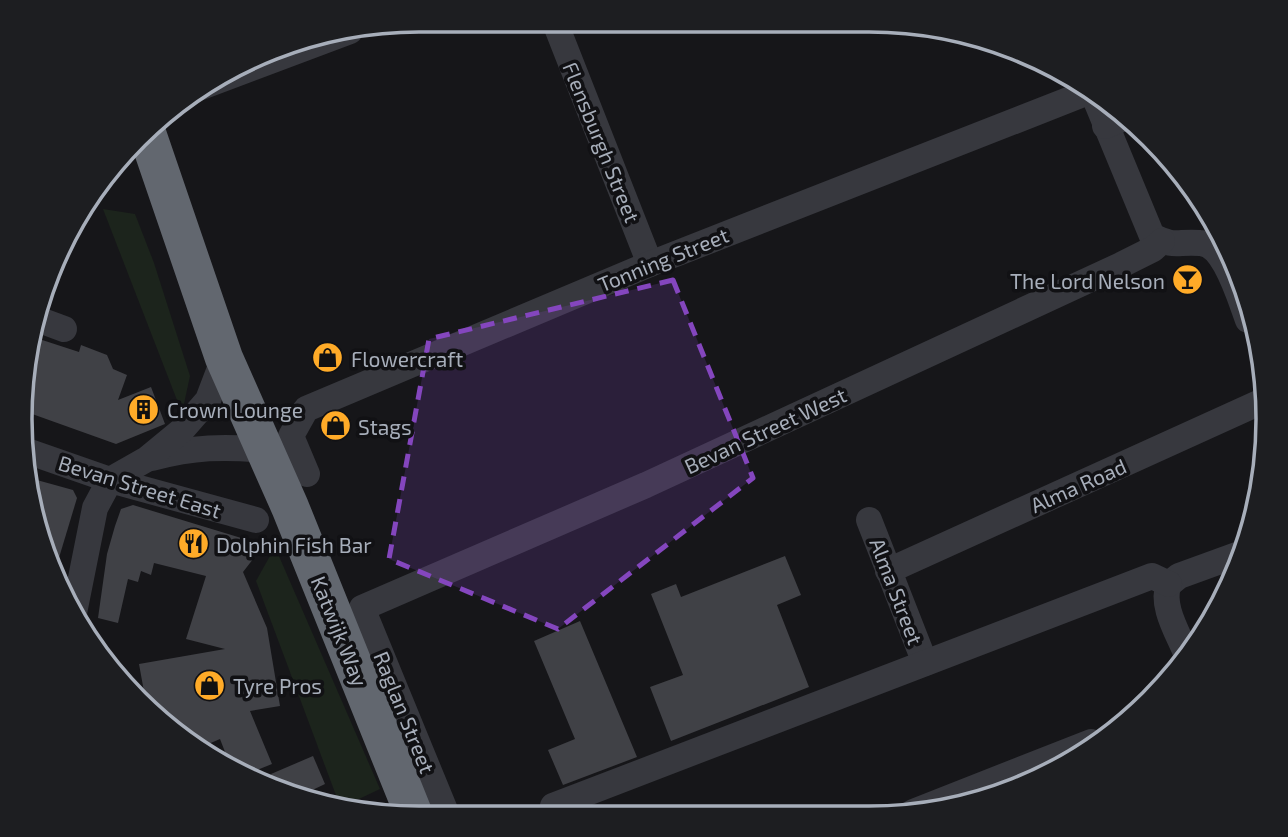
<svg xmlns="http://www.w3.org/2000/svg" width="1288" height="837" font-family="'Exo 2',sans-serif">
	<rect width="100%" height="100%" fill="#161619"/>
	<g fill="#1c241c">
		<polygon points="103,209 135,214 154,263 190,376 182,413"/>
		<polygon points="275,547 380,789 342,807 340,806 256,581"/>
	</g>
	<g fill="#404146">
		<polygon points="33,337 79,352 81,345 107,355 113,369 127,375 118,400 151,387 165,424 116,444 21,410 20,392"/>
		<polygon points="26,477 73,490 77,498 55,571 27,497"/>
		<polygon points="133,505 264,545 243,572 267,628 280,706 250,711 272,764 242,776 232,770 220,739 199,748 155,718 147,708 139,664 225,649 186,639 206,576 154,563 151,575 141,571 138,582 128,579 118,623 98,618 107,554 115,526 121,509"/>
		<polygon points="785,556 801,595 777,605 809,687 671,741 650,687 683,675 651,594 676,584 681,597"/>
		<polygon points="580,621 637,757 563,785 548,750 575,739 534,641"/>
		<polygon points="313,756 325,784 302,795 277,787 271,774"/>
	</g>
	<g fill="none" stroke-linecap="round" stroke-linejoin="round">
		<g stroke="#37383e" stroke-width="26">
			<polyline points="554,20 650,264"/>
			<polyline points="193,90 350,31"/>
			<path d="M1092,91L1152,236C1176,248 1176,241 1200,243C1225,244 1240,299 1248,320"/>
			<polyline points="1105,126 1129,116"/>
			<polyline points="37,319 64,329"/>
			<polyline points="24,450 110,480 256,520"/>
			<path d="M152,458C194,447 223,446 266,450"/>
			<polyline points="307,474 291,436 306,409 650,264 1091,91"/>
			<polyline points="869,520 925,663"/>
			<polyline points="888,571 1267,399"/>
			<polyline points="1169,584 1179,576 1245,552"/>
			<path d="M1169,584C1160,605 1178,633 1186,653"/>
			<polyline points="75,621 74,613 95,508 110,480 147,459 181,431 208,400 224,358"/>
			<polyline points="913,812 1091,742"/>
			<polyline points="447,815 362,608 646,485 1121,265 1153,249 1162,241"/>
			<polyline points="557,815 553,806 1152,576 1169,584"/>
		</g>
		<polyline stroke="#62676f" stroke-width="38" points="147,133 224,358 290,507 414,815"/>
	</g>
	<path fill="#8446be" fill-opacity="0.2" stroke="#8446be" stroke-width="5" stroke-dasharray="14 9" stroke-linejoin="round" d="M673,280L753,478L558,629L389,559L429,339Z"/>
	<defs>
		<symbol id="bar-disc" viewBox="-11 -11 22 22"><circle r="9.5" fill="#ffab28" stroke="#111114"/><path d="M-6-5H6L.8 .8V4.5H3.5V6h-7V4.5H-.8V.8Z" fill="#111"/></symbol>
		<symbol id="shop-disc" viewBox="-11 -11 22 22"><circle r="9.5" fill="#ffab28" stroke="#111114"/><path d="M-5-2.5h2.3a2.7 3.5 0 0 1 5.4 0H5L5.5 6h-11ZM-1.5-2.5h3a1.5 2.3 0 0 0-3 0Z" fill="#111"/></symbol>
		<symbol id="building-disc" viewBox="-11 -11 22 22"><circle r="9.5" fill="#ffab28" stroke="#111114"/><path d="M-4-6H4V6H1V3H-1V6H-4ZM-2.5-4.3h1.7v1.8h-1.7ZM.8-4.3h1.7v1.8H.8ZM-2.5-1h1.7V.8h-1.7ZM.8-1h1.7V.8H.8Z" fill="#111"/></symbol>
		<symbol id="restaurant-disc" viewBox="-11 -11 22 22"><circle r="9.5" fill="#ffab28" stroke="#111114"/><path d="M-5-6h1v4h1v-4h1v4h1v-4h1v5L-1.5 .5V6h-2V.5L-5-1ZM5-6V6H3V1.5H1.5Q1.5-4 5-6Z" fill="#111"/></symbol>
	</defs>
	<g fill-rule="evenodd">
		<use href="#bar-disc" x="1170" y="262" width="35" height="35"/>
		<use href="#shop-disc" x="310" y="340" width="35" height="35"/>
		<use href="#building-disc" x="126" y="392" width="35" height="35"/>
		<use href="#shop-disc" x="318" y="408" width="35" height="35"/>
		<use href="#restaurant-disc" x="176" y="526" width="35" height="35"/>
		<use href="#shop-disc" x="192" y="668" width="35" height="35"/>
	</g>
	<g text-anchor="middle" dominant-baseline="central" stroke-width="7" stroke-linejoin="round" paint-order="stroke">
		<g font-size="21" fill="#a7aeba" stroke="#111114">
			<text transform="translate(602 142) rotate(68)">Flensburgh Street</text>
			<text transform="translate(663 259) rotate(-22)">Tonning Street</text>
			<text transform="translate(765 430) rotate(-25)">Bevan Street West</text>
			<text transform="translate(1078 485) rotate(-24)">Alma Road</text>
			<text transform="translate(140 486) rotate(17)">Bevan Street East</text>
			<text transform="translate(897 591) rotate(69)">Alma Street</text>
			<text transform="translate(340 631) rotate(68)">Katwijk Way</text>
			<text transform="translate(405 712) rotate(68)">Raglan Street</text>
		</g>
		<g font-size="21" fill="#a7aeba" stroke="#111114" text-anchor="start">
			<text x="1165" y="280" text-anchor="end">The Lord Nelson</text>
			<text x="351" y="358">Flowercraft</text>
			<text x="167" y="409">Crown Lounge</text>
			<text x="358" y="426">Stags</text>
			<text x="216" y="544">Dolphin Fish Bar</text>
			<text x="233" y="685">Tyre Pros</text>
		</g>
	</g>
	<path d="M0 0H1288V837H0ZM419 32H869A387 387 0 0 1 1256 419V419A387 387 0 0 1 869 806H419A387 387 0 0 1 32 419V419A387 387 0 0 1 419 32Z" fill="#1d1e21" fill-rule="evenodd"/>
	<path fill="none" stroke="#a7aeba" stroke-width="3.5" d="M419 32H869A387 387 0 0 1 1256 419V419A387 387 0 0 1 869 806H419A387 387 0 0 1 32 419V419A387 387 0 0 1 419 32Z"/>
</svg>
